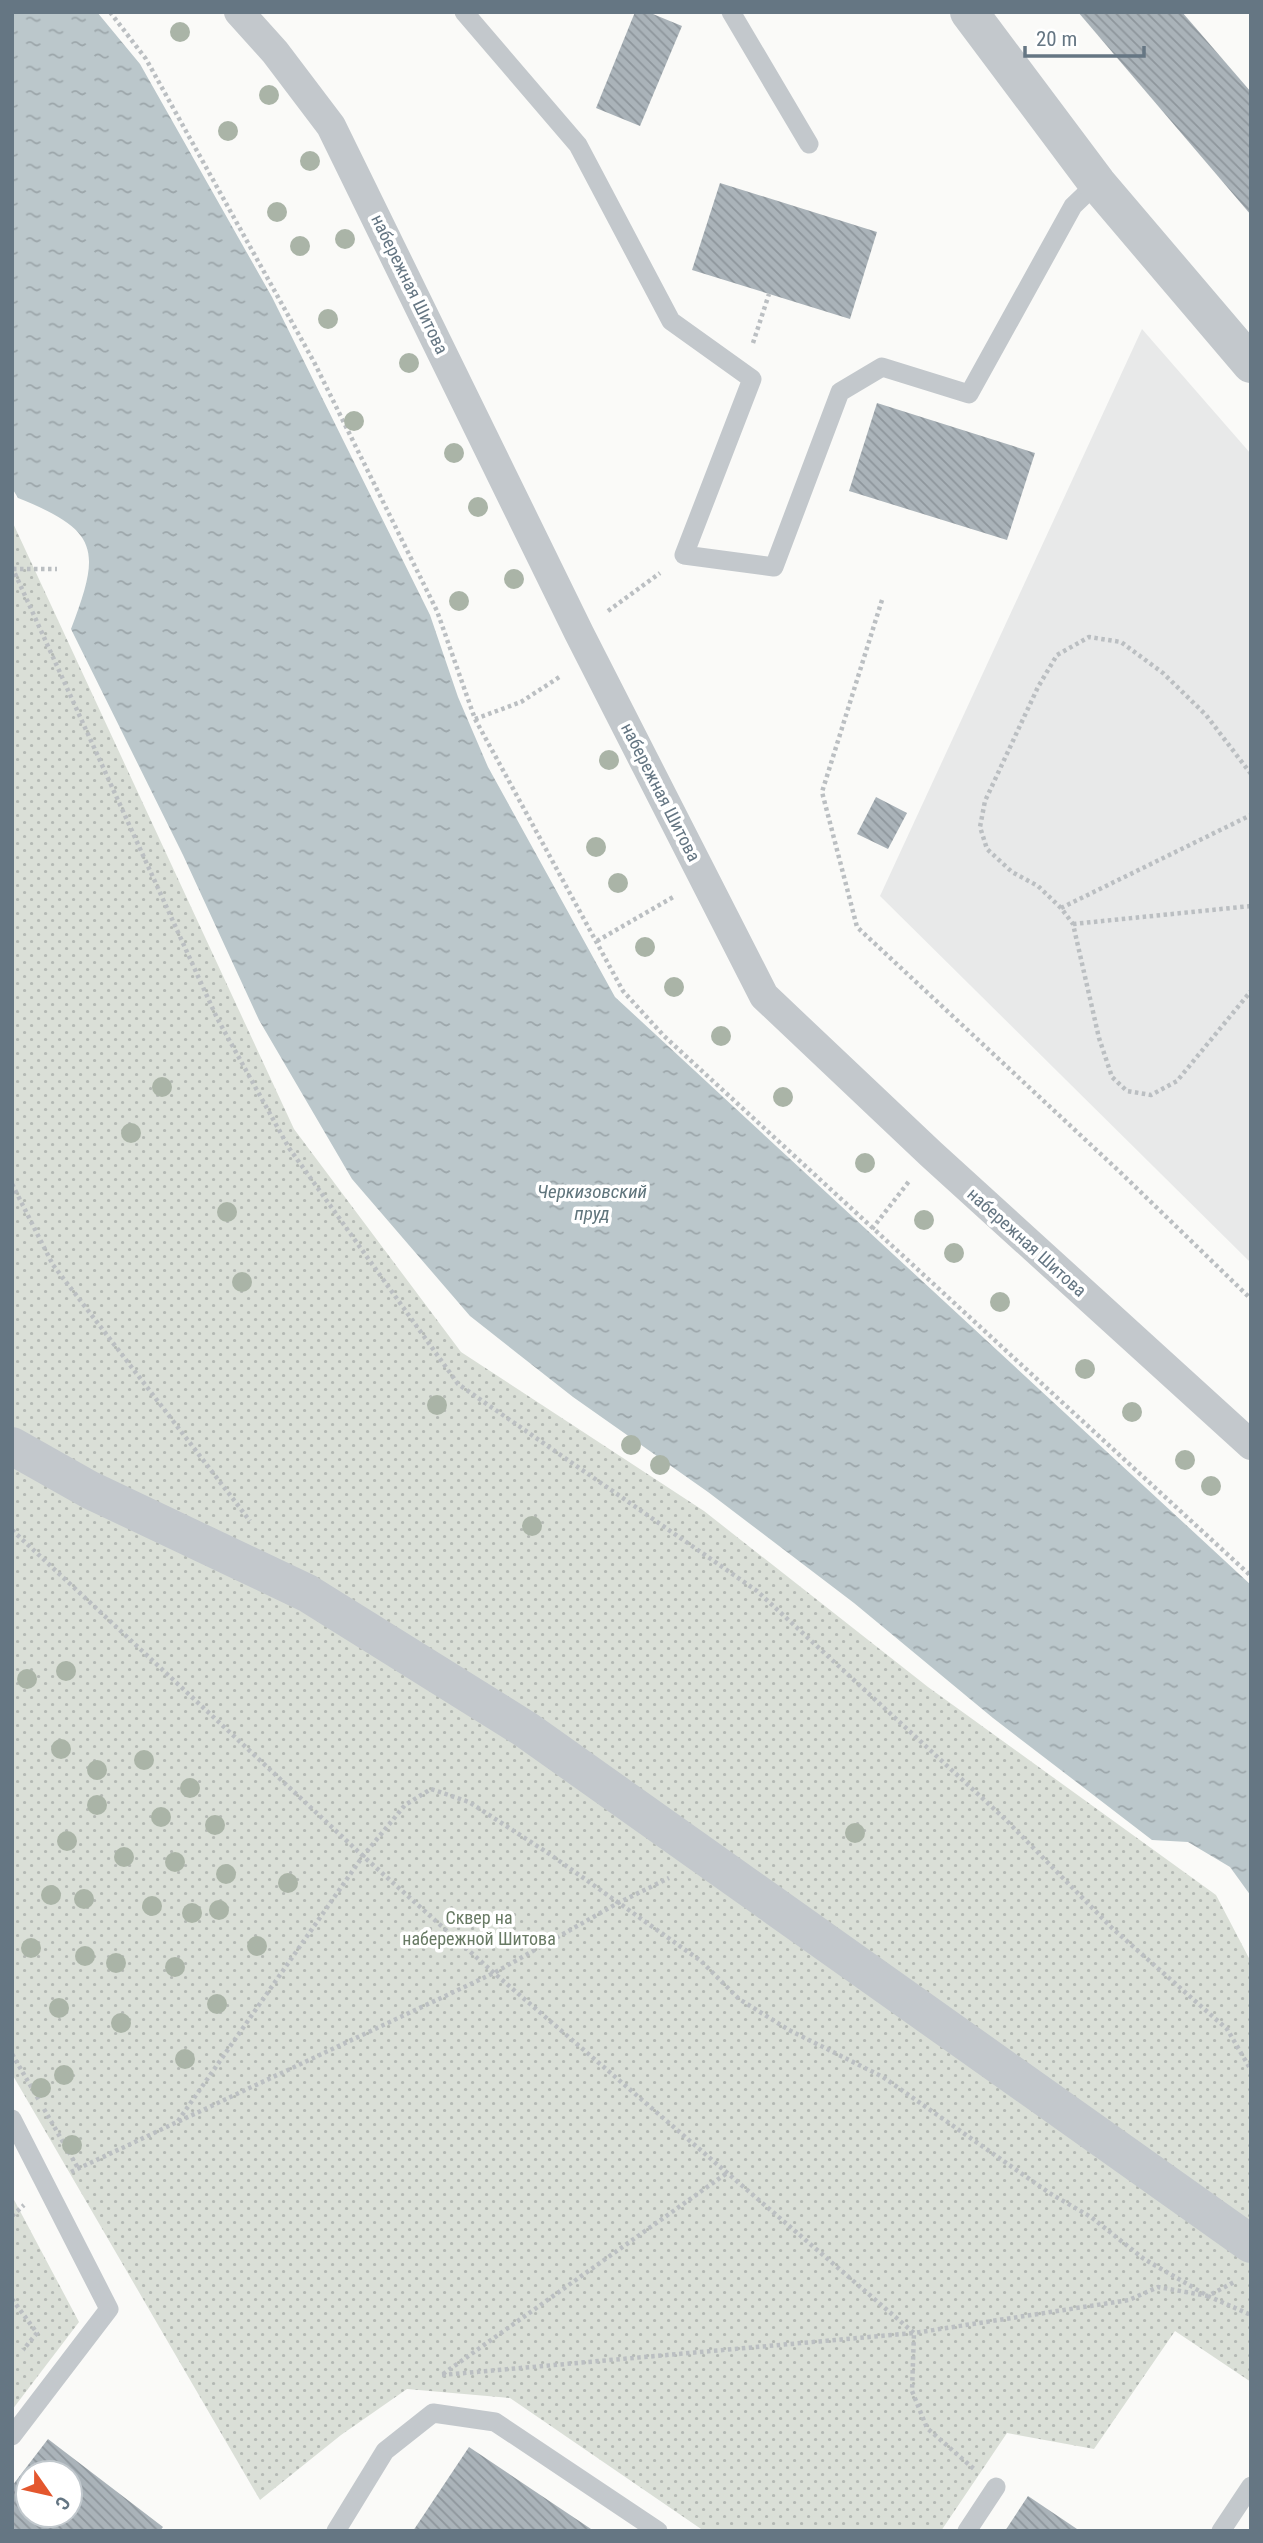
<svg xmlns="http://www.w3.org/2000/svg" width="1263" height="2543" font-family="'Roboto Condensed',sans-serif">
	<defs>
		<pattern id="park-dots" width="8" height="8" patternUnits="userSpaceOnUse" patternTransform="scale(1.75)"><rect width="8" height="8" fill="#dadfd7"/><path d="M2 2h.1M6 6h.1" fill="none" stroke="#b4b9b4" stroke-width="1.8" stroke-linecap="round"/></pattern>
		<pattern id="water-ripples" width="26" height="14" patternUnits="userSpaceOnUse" patternTransform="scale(1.75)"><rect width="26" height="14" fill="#bbc7cb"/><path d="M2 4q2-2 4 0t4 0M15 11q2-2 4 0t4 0" fill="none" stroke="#9ca6aa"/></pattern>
		<pattern id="building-back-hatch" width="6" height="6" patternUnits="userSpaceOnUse" patternTransform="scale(1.75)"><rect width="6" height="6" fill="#aab3b9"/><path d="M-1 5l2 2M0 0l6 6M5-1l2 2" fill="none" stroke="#8e969c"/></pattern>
	</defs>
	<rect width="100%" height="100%" fill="#fafaf8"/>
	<polygon fill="#e8e9e9" points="1142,329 1251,454 1251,1263 880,896"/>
	<g fill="url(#park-dots)">
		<polygon points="12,521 294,1129 461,1352 704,1511 928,1687 1216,1895 1251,1962 1251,2382 1175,2331 1094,2449 1007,2433 941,2531 704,2531 510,2398 407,2389 341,2435 260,2500 12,2074"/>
		<polygon points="12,2196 79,2322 12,2410"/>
	</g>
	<path fill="url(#water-ripples)" d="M12,12H97L140,64L272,297L430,615L458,697L488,767L615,997L1251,1585V1896L1230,1867L1188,1842L1152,1840L993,1718L854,1603L708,1492L573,1397L470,1316L352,1179L259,1020L183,855L71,629C101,550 100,531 18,498L12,488Z"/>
	<g fill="url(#building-back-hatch)" fill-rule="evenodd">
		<polygon points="635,12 648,12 682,26 640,126 596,108"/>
		<polygon points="1078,12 1182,12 1251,92 1251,215"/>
		<polygon points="720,183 877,232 850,319 692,270"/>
		<polygon points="877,403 1035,453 1007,540 849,491"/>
		<polygon points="876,797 907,813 888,849 857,834"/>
		<path d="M48,2439L163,2527L160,2531H12V2486ZM28,2473H70V2515H28Z"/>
		<polygon points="469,2447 594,2531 413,2531"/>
		<polygon points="1028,2496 1080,2531 1005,2531"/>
	</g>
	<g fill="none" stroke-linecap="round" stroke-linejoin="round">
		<g stroke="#bbbfc2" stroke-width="4.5" stroke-dasharray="3.5 3.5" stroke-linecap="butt">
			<polyline points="110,12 146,59 314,362 437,611 475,719 498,761 623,991 664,1036 1251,1576"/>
			<polyline points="753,343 769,294"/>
			<polyline points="12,567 217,1018 289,1148 458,1384 757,1591 1005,1819 1112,1928 1227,2029 1251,2070"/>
			<polyline points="13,569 57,569"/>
			<polyline points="882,600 822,792 857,927 1120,1172 1251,1299"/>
			<polyline points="608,611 660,573"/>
			<polyline points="475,719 521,702 561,676"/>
			<polyline points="1251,774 1206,715 1163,673 1121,642 1089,637 1057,655 1038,687 985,801 980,827 987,849 1012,872 1038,886 1061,908 1073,924 1099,1038 1112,1077 1127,1091 1151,1095 1177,1081 1251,991"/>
			<polyline points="1061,908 1251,815"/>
			<polyline points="1073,924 1251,906"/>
			<polyline points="597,941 675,896"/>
			<polyline points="12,1184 53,1265 250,1521"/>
			<polyline points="872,1229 910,1180"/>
			<polyline points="12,1530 363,1856 494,1973 914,2333 1129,2300 1158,2287 1208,2296 1236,2281"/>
			<polyline points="12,2054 40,2102"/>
			<polyline points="44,2109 78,2168"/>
			<polyline points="178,2121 363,1856 405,1805 431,1789 469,1802 548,1853 701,1961 739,1999 789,2030 883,2077 1051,2194 1091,2217 1144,2259 1208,2296 1251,2315"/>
			<polyline points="71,2172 494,1973 618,1903 669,1878"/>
			<polyline points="12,2216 24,2205"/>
			<polyline points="12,2299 37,2333 23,2350"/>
			<polyline points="443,2374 727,2173"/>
			<polyline points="442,2375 914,2333 912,2391 927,2428 974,2469"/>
		</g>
		<g stroke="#c3c8cc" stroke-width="19">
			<polyline points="464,12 578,145 671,321 752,379 684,555 774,567 840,392 882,367 969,394 1073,206 1097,183"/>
			<polyline points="731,12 809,144"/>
			<polyline points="12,2119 109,2309 12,2436"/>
			<polyline points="336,2531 385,2451 433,2413 495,2422 658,2531"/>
			<polyline points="967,2531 996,2487"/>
			<polyline points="1221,2531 1251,2486"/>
		</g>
		<polyline stroke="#c3c8cc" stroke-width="30" points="239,12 275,52 331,126 579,633 764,996 931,1154 1251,1445"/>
		<g stroke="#c3c8cc" stroke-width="38">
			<polyline points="969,12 1097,183 1251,364"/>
			<polyline points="12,1446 90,1490 307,1593 525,1729 1251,2244"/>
		</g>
	</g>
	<g fill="#aab4a7">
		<circle cx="180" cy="32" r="10"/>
		<circle cx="269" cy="95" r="10"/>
		<circle cx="228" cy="131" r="10"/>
		<circle cx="310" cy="161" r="10"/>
		<circle cx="277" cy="212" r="10"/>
		<circle cx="345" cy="239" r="10"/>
		<circle cx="300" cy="246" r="10"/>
		<circle cx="328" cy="319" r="10"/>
		<circle cx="409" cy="363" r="10"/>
		<circle cx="354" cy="421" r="10"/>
		<circle cx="454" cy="453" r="10"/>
		<circle cx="478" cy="507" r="10"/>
		<circle cx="514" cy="579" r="10"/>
		<circle cx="459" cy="601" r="10"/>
		<circle cx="609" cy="760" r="10"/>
		<circle cx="596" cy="847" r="10"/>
		<circle cx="618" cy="883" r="10"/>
		<circle cx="645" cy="947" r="10"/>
		<circle cx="674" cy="987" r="10"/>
		<circle cx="721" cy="1036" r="10"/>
		<circle cx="162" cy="1087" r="10"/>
		<circle cx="783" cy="1097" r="10"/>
		<circle cx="131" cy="1133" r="10"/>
		<circle cx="865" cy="1163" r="10"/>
		<circle cx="227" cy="1212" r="10"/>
		<circle cx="924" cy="1220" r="10"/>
		<circle cx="954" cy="1253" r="10"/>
		<circle cx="242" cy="1282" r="10"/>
		<circle cx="1000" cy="1302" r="10"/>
		<circle cx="1085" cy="1369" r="10"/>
		<circle cx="437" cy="1405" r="10"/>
		<circle cx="1132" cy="1412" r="10"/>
		<circle cx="631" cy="1445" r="10"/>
		<circle cx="1185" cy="1460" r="10"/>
		<circle cx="660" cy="1465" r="10"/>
		<circle cx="1211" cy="1486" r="10"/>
		<circle cx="532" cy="1526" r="10"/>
		<circle cx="66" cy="1671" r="10"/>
		<circle cx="27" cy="1679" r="10"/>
		<circle cx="61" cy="1749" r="10"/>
		<circle cx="144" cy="1760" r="10"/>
		<circle cx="97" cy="1770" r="10"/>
		<circle cx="190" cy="1788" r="10"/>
		<circle cx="97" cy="1805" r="10"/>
		<circle cx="161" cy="1817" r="10"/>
		<circle cx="215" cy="1825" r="10"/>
		<circle cx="855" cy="1833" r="10"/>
		<circle cx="67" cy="1841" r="10"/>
		<circle cx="124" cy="1857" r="10"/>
		<circle cx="175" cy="1862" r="10"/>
		<circle cx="226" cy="1874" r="10"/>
		<circle cx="288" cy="1883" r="10"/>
		<circle cx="51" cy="1895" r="10"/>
		<circle cx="84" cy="1899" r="10"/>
		<circle cx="152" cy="1906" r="10"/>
		<circle cx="219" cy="1910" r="10"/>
		<circle cx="192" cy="1913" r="10"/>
		<circle cx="257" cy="1946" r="10"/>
		<circle cx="31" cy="1948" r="10"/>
		<circle cx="85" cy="1956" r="10"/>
		<circle cx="116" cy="1963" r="10"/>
		<circle cx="175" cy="1967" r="10"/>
		<circle cx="217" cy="2004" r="10"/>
		<circle cx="59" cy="2008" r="10"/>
		<circle cx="121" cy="2023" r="10"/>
		<circle cx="185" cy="2059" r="10"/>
		<circle cx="64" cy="2075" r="10"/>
		<circle cx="41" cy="2088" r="10"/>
		<circle cx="72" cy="2145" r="10"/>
	</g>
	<g text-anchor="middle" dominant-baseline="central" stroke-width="7" stroke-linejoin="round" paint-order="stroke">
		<g font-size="18" fill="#657683" stroke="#fff">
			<text transform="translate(410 284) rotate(64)">набережная Шитова</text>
			<text transform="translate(661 792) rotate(63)">набережная Шитова</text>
			<text transform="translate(1027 1242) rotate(42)">набережная Шитова</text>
		</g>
		<g font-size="18" fill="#687a64" stroke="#fff">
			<text x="479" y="1917">Сквер на<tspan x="479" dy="21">набережной Шитова</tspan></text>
		</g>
		<g font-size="19" font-style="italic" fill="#60757c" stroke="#fff">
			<text x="592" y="1191">Черкизовский<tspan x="592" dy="22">пруд</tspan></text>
		</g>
	</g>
	<rect width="1263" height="2543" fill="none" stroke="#657683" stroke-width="28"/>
	<g transform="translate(49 2494) rotate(124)"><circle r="33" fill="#ffffff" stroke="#c1c8cd" stroke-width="2"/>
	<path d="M0-5L12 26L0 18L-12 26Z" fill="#e4572e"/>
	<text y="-10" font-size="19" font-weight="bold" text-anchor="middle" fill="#657683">С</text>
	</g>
	<path d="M1025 46v10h119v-10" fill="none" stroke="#657683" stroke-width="3.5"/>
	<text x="1036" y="46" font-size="21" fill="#657683" stroke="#ffffff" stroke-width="5" paint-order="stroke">20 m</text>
</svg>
